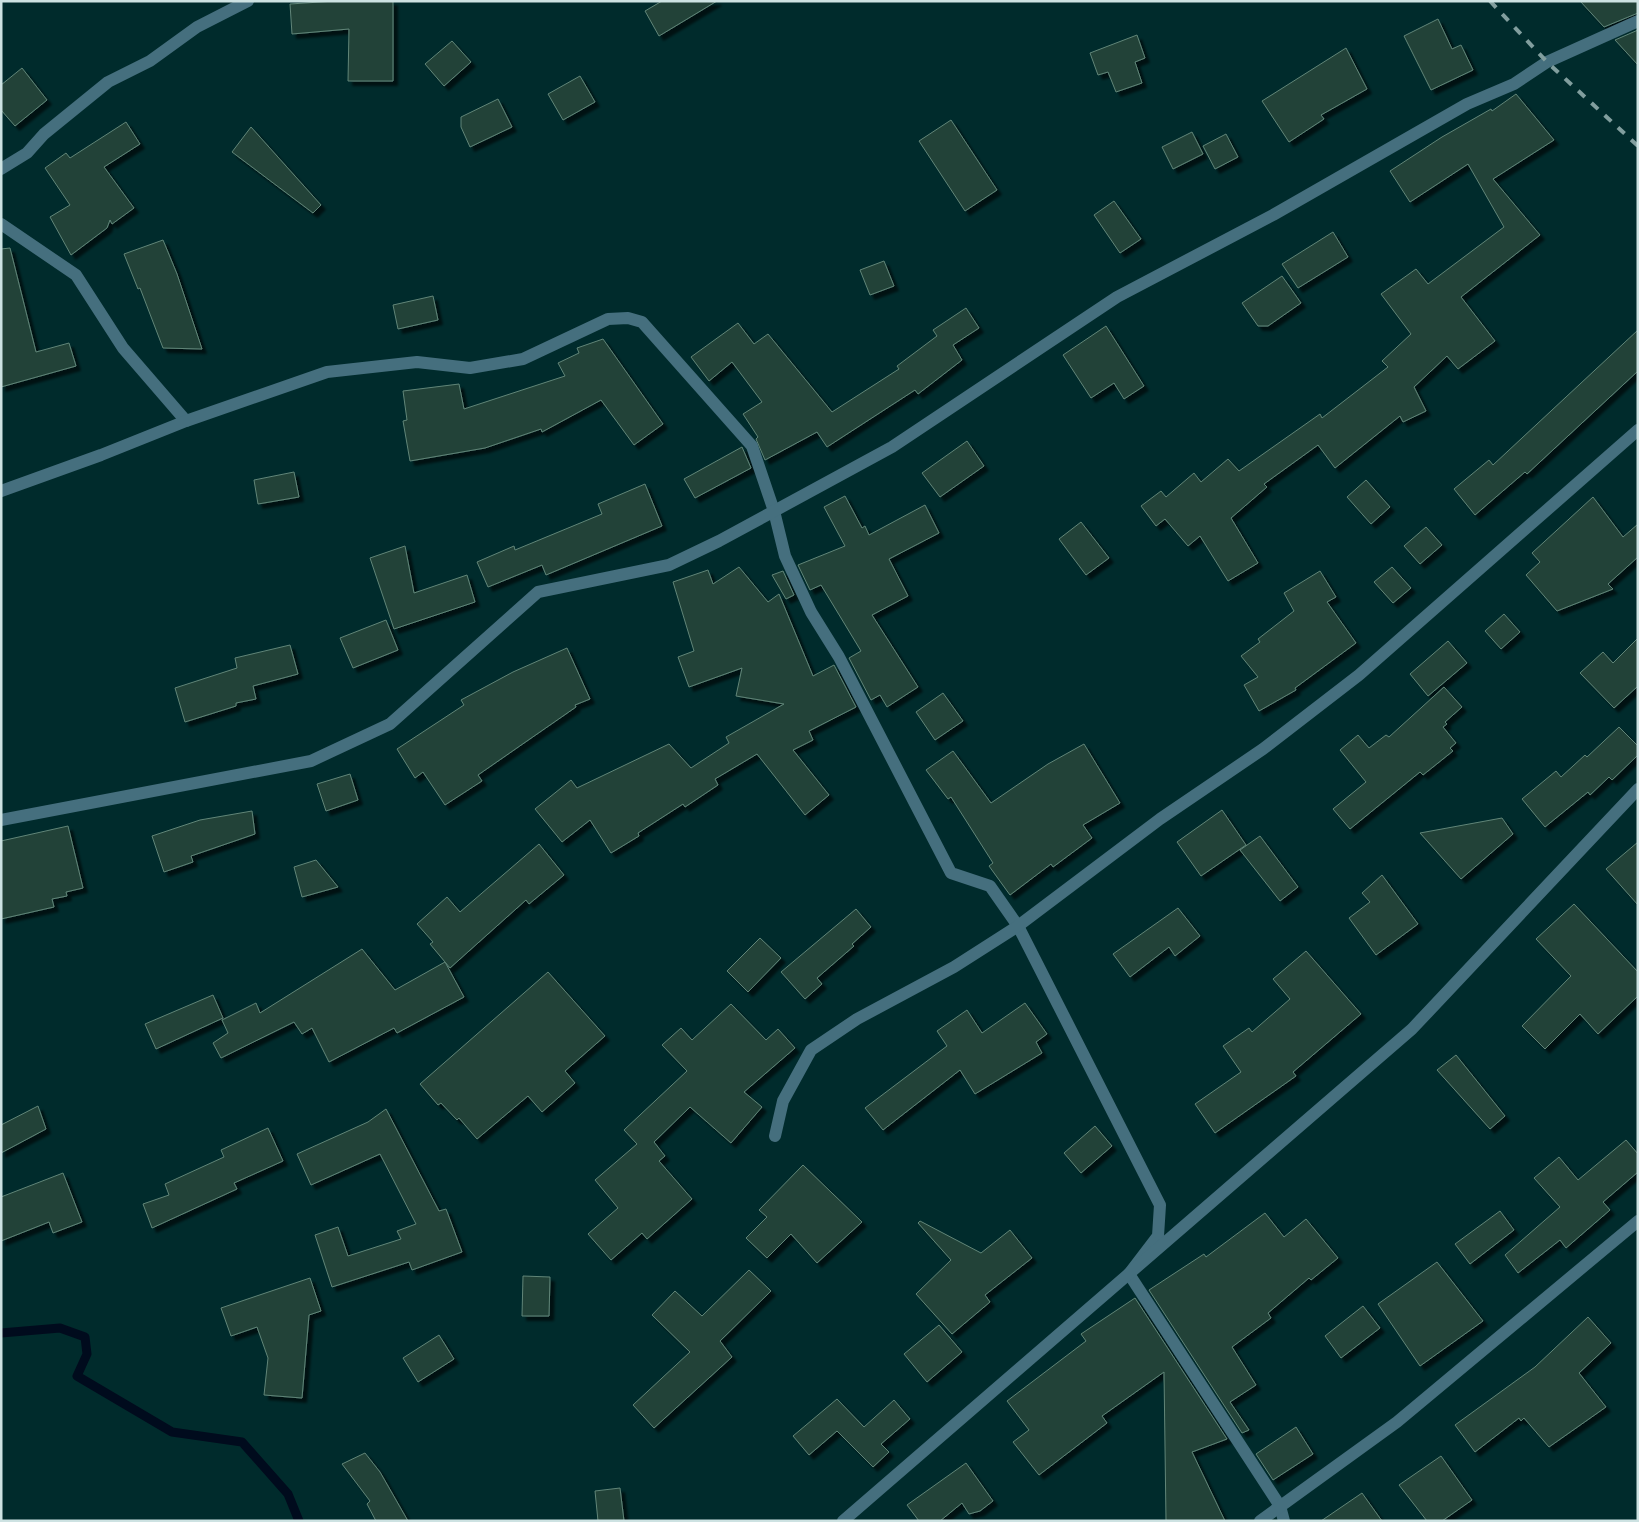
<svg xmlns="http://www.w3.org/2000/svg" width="1639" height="1522" font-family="Quicksand,sans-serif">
	<defs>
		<filter id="shadow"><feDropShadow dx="4.5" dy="4.5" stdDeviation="1" flood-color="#0009"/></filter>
	</defs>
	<rect width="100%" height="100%" fill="#002b2c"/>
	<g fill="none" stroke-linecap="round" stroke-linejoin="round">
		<polyline stroke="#000b1d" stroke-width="9" points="1,1333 60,1328 85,1337 87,1354 77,1376 172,1432 242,1442 288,1494 299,1521"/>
	</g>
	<g fill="#214338" stroke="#618578" filter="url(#shadow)">
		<polygon points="335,1 393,1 393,81 348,81 349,29 292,34 290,4"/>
		<polygon points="662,1 717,1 659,36 645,11"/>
		<polygon points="1580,1 1638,1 1638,13 1604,27"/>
		<polygon points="1438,19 1452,49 1461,45 1473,70 1431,90 1404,36"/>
		<polygon points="1638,30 1638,65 1615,40"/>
		<polygon points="1137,35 1145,58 1135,62 1142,83 1116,92 1108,72 1098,75 1090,53"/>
		<polygon points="452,41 471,62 444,86 425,64"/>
		<polygon points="1346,48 1367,89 1321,115 1324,119 1289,142 1262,101"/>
		<polygon points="22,68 47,100 15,126 1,110 1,85"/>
		<polygon points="580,76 595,102 563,120 548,94"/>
		<polygon points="1516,94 1554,140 1493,179 1540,235 1461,297 1495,341 1458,369 1447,356 1414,387 1426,411 1403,422 1400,416 1335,468 1318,445 1264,484 1267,487 1231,518 1258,563 1228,581 1200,536 1188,546 1165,519 1156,526 1141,506 1161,491 1166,497 1194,473 1201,482 1228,459 1239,471 1320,414 1322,418 1388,367 1382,361 1411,334 1381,294 1416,269 1428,284 1504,227 1468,164 1410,202 1390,171 1442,137 1491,109 1492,111"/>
		<polygon points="498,99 512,127 470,147 461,127 461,117"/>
		<polygon points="951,120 997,190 965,211 919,141"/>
		<polygon points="126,122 140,144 104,167 134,208 112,224 110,220 107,228 71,255 50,217 70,205 45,168 66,153 70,158"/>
		<polygon points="251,127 321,205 313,213 232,152"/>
		<polygon points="1192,132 1203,154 1173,169 1162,147"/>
		<polygon points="1226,134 1238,157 1215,169 1203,146"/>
		<polygon points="1114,201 1141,239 1120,253 1094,215"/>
		<polygon points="1333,232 1348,257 1298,288 1282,264"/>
		<polygon points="163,240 177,274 202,349 163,348 140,288 138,289 124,254"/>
		<polygon points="10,248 36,352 69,343 76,366 1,387 1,249"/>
		<polygon points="884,261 894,286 870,295 860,270"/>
		<polygon points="1282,276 1301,303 1268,326 1258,326 1242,303"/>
		<polygon points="433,296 438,320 398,329 393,305"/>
		<polygon points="966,308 979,328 953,345 962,360 918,394 915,390 827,447 817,432 765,460 756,439 758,437 743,414 762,402 732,362 709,381 691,357 738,323 754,344 768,334 832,412 899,369 897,366 937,336 933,330"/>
		<polygon points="1106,326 1144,386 1124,399 1114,383 1091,398 1063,355"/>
		<polygon points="1638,330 1638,371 1527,474 1525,472 1475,515 1454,489 1489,460 1493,465"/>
		<polygon points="603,339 663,424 634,445 601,400 542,432 541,429 485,448 410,461 403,421 407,420 403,391 459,384 464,409 565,376 558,363 579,353 577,348"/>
		<polygon points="967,441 984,466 940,497 922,473"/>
		<polygon points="742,447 751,468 695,498 684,479"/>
		<polygon points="294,472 299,497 258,504 254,480"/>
		<polygon points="1366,480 1390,507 1371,524 1347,497"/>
		<polygon points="645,484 662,526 546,575 542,565 488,587 477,562 514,546 515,550 602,514 598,504"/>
		<polygon points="845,496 862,528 865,526 869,535 925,505 939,533 889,559 908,596 872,615 918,687 887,707 880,695 871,700 849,658 861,651 821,585 810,590 798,565 845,546 824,507"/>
		<polygon points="1593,497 1623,537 1638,524 1638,557 1608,584 1613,589 1557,611 1526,575 1540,562 1532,553"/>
		<polygon points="1081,522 1109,558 1086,575 1059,539"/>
		<polygon points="1426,527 1442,545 1420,564 1404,546"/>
		<polygon points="405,546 414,593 467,575 475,602 394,629 370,558"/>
		<polygon points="739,567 768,602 779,594 813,676 834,665 856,707 809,731 813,740 793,750 829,795 805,815 757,754 715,779 718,785 685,807 683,804 638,833 639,836 611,853 590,820 562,842 535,809 571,780 577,788 669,744 691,768 729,743 726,737 784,704 736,696 742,668 689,687 678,657 694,651 673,582 708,570 713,584"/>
		<polygon points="1392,567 1411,588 1393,603 1374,582"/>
		<polygon points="783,571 794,595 786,599 772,575"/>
		<polygon points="1320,571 1336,597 1327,602 1356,643 1295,688 1296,690 1259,711 1244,685 1258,677 1241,656 1260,642 1258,639 1294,611 1284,593"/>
		<polygon points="1504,614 1520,632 1501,649 1485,631"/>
		<polygon points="386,620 398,650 353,668 340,638"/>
		<polygon points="1638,638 1638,686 1614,708 1580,673 1603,652 1613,663"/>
		<polygon points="1448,641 1467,663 1428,696 1410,674"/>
		<polygon points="290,645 298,674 253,686 256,699 236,703 236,706 185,722 175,688 237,668 235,658"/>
		<polygon points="567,648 590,699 575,705 576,707 478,775 482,781 445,805 423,772 415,778 397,749 464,705 461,700 513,672"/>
		<polygon points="1444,687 1462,707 1445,722 1447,724 1443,727 1456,743 1450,748 1453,751 1423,775 1420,772 1350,829 1333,809 1366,782 1340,750 1358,735 1369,748 1386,735 1389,737"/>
		<polygon points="943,693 963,721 935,740 916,712"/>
		<polygon points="1619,727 1638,746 1638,755 1612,780 1609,777 1590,795 1588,792 1545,827 1522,799 1556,771 1561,777 1585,755 1587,757"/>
		<polygon points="1084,744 1120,803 1083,825 1092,838 1053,867 1051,864 1010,895 989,866 993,863 951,797 948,799 926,770 953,751 991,803 1048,764"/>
		<polygon points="350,774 358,800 326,811 317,784"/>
		<polygon points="1222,810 1246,845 1201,876 1177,842"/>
		<polygon points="252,811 255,834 191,856 193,862 164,872 152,836 200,820"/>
		<polygon points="1502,818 1513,834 1461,879 1420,833"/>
		<polygon points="68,826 83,888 66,892 67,896 52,899 54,907 1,919 1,841"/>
		<polygon points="1260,836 1298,887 1280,901 1240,850"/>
		<polygon points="1638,842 1638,905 1606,869"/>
		<polygon points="539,844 564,875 529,904 526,900 450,968 430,944 433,942 417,924 447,897 460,912"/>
		<polygon points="316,860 338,887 302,897 294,867"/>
		<polygon points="1382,875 1418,924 1376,955 1349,918 1370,902 1362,893"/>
		<polygon points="1574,904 1638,972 1638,996 1598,1034 1580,1014 1545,1049 1522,1026 1571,976 1536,939"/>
		<polygon points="1178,908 1200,936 1175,956 1169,947 1130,977 1113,954"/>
		<polygon points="856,909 871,927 852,944 854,946 817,978 822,984 805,999 781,972"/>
		<polygon points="760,938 781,958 748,992 727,971"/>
		<polygon points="362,949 395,990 445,962 464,997 397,1033 394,1028 329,1062 312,1028 302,1034 294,1022 221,1058 213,1043 228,1033 222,1020 256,1003 260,1013"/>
		<polygon points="1306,951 1361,1014 1293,1072 1296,1076 1215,1133 1195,1104 1241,1072 1223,1046 1249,1028 1252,1032 1290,999 1273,979"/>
		<polygon points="548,972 605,1036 565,1071 575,1083 542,1112 528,1096 477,1139 459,1118 457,1120 441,1103 438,1105 420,1084"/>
		<polygon points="213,995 223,1018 156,1049 145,1024"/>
		<polygon points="1025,1003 1047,1034 1036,1042 1042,1053 975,1094 960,1070 883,1130 865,1108 947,1046 937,1031 967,1010 982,1033"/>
		<polygon points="731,1004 766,1040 778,1029 795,1048 744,1092 762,1107 731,1143 690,1107 654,1142 665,1156 659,1161 692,1199 647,1239 642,1233 611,1260 588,1234 618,1208 595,1180 637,1144 624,1130 687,1071 662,1045 681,1028 692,1040"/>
		<polygon points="1456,1055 1505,1116 1490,1129 1437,1070"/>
		<polygon points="38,1106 46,1129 1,1153 1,1125"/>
		<polygon points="386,1109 439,1211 446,1209 462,1252 412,1270 409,1262 332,1287 315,1235 338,1227 348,1256 401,1239 397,1231 416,1224 380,1154 311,1185 297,1154 368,1122"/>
		<polygon points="1095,1126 1112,1146 1081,1173 1064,1153"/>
		<polygon points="268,1128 283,1161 234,1183 237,1189 152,1228 143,1204 169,1195 165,1184 224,1157 221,1150"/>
		<polygon points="1626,1140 1638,1154 1638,1172 1603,1202 1610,1210 1566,1248 1560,1240 1518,1273 1505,1255 1560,1207 1534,1178 1559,1157 1578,1180"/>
		<polygon points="803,1165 862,1222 817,1263 791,1234 767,1258 746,1238 767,1217 759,1210"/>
		<polygon points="63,1173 82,1222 53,1233 49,1222 1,1241 1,1197"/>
		<polygon points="1500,1211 1514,1230 1470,1264 1455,1244"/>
		<polygon points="1265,1213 1284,1237 1306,1219 1338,1258 1311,1280 1309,1278 1268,1313 1271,1318 1232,1347 1256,1385 1230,1402 1249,1430 1242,1433 1149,1290 1204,1254 1206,1257"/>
		<polygon points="920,1221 981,1253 1010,1230 1032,1258 985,1295 990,1302 952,1334 916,1294 951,1260 918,1223"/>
		<polygon points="1437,1262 1483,1321 1420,1366 1378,1304"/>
		<polygon points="749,1270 771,1291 720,1341 732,1357 654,1428 633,1405 690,1352 652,1315 675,1291 702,1316"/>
		<polygon points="523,1276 550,1277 549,1316 522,1316"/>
		<polygon points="310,1278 321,1311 309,1315 302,1398 264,1395 268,1358 257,1327 231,1336 221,1308"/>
		<polygon points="1135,1298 1227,1439 1192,1452 1225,1521 1166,1521 1164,1372 1102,1416 1107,1423 1039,1475 1013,1442 1029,1430 1007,1401 1086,1341 1081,1334"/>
		<polygon points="1363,1306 1380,1328 1341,1358 1325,1336"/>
		<polygon points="1588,1317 1611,1343 1579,1373 1606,1407 1549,1447 1524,1418 1521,1421 1519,1418 1475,1452 1455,1425 1535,1367"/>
		<polygon points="939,1325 962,1352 927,1382 904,1354"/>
		<polygon points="439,1335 454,1359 418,1382 403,1358"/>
		<polygon points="837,1399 864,1427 894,1400 910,1419 881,1444 889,1452 873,1467 837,1431 809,1455 793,1436"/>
		<polygon points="1296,1427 1313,1454 1273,1480 1256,1454"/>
		<polygon points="365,1453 380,1472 408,1521 376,1521 367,1504 370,1501 342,1464"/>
		<polygon points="1441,1456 1472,1500 1442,1521 1427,1521 1399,1485"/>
		<polygon points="966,1463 993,1501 980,1511 969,1514 962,1503 940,1521 919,1521 907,1505"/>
		<polygon points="620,1488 624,1521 598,1521 595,1491"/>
		<polygon points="1362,1493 1382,1521 1321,1521"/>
	</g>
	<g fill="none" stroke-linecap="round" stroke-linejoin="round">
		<g stroke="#456f7e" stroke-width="12">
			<polyline points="1,169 27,153 44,134 108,82 150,61 197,27 248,1"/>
			<polyline points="1,224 76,275 123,348 186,421"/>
			<polyline points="1,491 101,455 186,421 327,372 417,362 470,368 523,359 608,319 628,318 642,322 752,446 774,511 785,556 811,612 839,657 951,873 990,886 1018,926 1160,1205 1158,1236 1129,1274"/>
			<polyline points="1,820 311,761 390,724 538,592 669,565 719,541 892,447 1117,297 1273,215 1467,104 1514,84 1547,62 1638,21"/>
			<polyline points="775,1136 783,1101 811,1050 857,1019 954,967 1018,926 1160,819 1263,749 1359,675 1638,430"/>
			<polyline points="1129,1274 1280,1506 1284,1521"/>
			<polyline points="843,1521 1412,1029 1638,789"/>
			<polyline points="1260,1521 1397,1422 1638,1221"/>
		</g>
		<polyline stroke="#819e9e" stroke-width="4" stroke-dasharray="9 9" stroke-linecap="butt" points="1490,1 1547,62 1638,146"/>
	</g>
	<rect width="1639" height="1522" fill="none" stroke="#cde2e2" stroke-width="5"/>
</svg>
